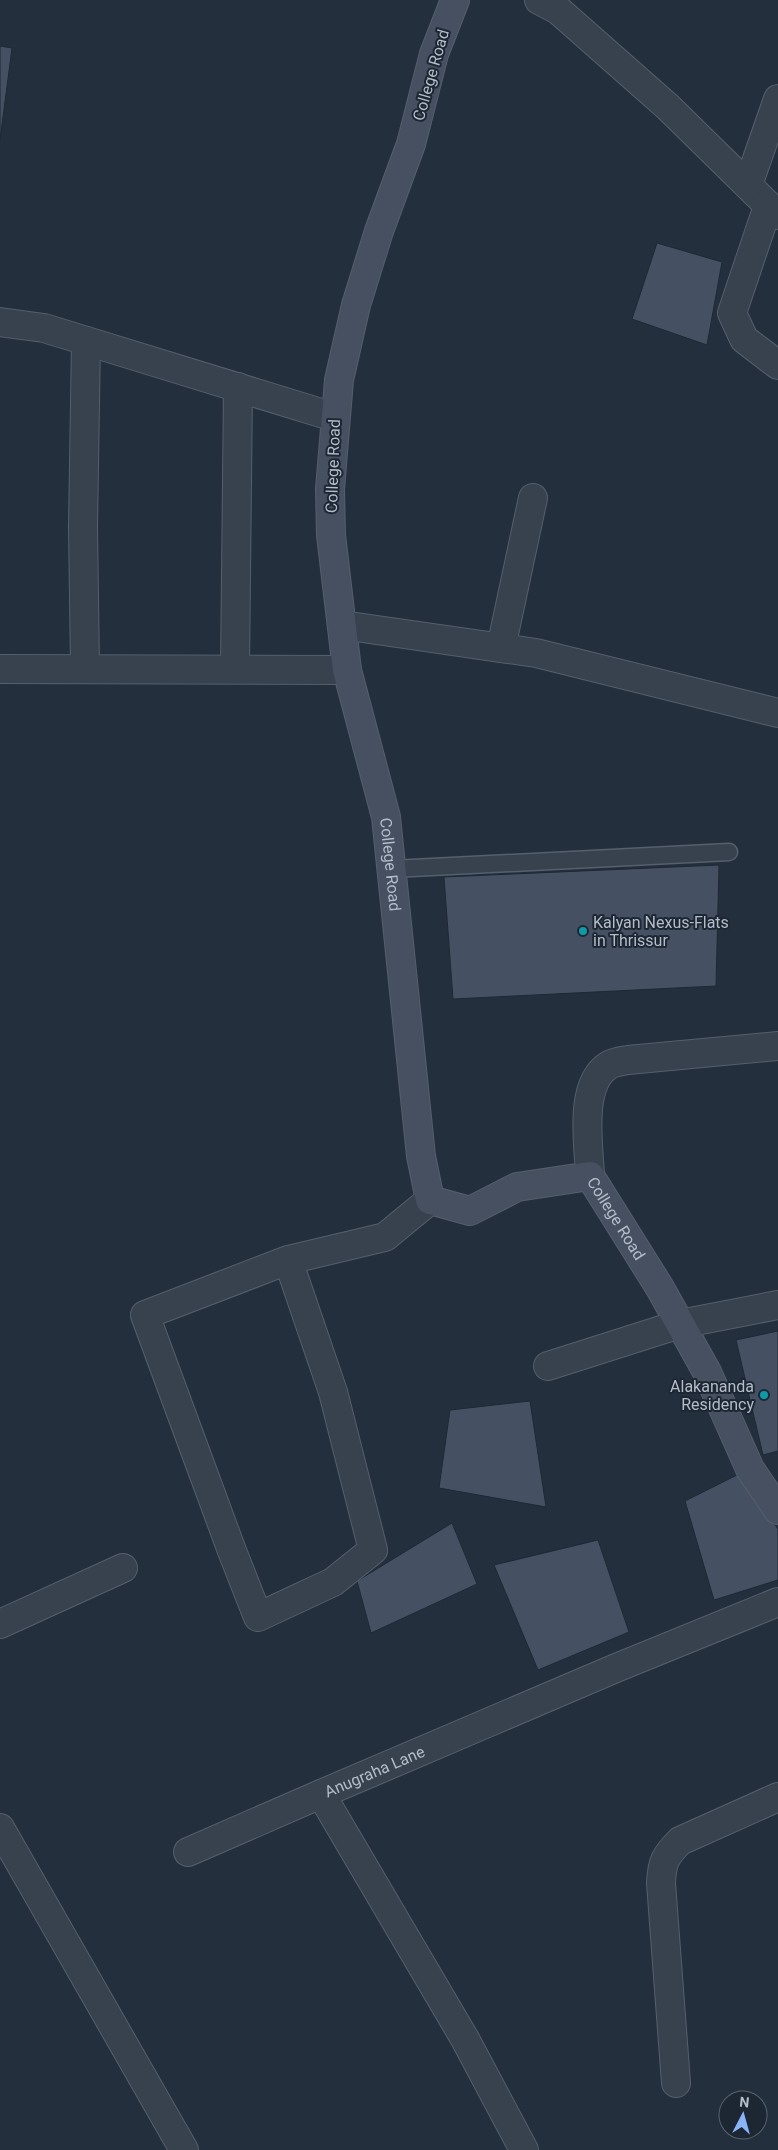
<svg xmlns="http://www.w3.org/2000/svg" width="778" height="2150" font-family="Roboto,sans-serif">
	<rect width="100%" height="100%" fill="#242f3e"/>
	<g fill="#455162" stroke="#1f2835">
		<polygon points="0,46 12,48 0,140"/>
		<polygon points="657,243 722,262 707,345 632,319"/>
		<polygon points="719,865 716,986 453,999 444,877"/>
		<polygon points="778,1331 778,1451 763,1455 736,1340"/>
		<polygon points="530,1401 546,1507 439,1488 450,1410"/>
		<polygon points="741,1473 778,1529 778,1580 714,1600 685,1501"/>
		<polygon points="452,1523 477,1584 371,1633 357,1581"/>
		<polygon points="598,1540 629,1632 538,1670 494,1565"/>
	</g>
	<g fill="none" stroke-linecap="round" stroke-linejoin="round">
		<defs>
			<polyline id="lane" points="392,869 729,852"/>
			<g id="street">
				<polyline points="539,0 558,10 668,107 778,215"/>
				<polyline points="748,185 778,99"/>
				<polyline points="768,206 732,313 744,339 778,365"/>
				<polyline points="0,322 44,328 334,417"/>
				<polyline points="342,625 536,653 778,713"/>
				<polyline points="501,648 533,498"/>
				<polyline points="85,668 83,527 86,341"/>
				<polyline points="0,669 347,670"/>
				<polyline points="235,669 238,387"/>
				<path d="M590,1176C589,1146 578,1084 609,1065C614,1062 622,1061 628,1060L778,1046"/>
				<polyline points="288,1260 333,1392 373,1550 333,1582 258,1617 232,1551 145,1315 288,1260 385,1237 430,1200"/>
				<polyline points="548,1366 680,1324 778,1305"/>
				<polyline points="0,1624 123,1568"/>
				<polyline points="0,1828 184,2150"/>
				<polyline points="188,1852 321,1794"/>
				<path d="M676,2083L661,1883C662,1862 665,1856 680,1841L778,1797"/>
				<path id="s1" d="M524,2150L465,2039L321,1794L616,1668L778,1602"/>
			</g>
			<g id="secondary">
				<path id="s2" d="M455,0L434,54L411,144L379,231L356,305L339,380L330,489L331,535L347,670L386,817L421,1156L430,1200L470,1211L517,1187L590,1176L660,1288L707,1372L750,1469L778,1510"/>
			</g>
		</defs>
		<use href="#lane" stroke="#565f6c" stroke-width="19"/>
		<use href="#street" stroke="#565f6c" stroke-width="30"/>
		<use href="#secondary" stroke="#565f6c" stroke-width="30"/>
		<use href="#lane" stroke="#38414e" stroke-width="16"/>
		<use href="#street" stroke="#38414e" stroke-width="28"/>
		<use href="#secondary" stroke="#465061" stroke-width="28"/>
	</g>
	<g fill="#0f9aa8" stroke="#1d2633" stroke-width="2">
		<circle cx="583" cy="931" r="5"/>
		<circle cx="764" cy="1395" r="5"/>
	</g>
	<g text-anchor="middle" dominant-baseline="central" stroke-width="4" stroke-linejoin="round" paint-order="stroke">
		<g font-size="16" fill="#b4bcc9" stroke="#1d2633">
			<text transform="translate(431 75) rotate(-74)">College Road</text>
			<text transform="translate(333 466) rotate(-88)">College Road</text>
			<text stroke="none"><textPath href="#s2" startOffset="889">College Road</textPath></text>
			<text stroke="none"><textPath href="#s2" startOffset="1445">College Road</textPath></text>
			<text stroke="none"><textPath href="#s1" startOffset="468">Anugraha Lane</textPath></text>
		</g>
		<g font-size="16" fill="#b4bcc9" stroke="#1d2633" text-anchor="start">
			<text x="593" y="922">Kalyan Nexus-Flats<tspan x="593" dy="18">in Thrissur</tspan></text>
			<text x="754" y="1386" text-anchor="end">Alakananda<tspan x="754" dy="18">Residency</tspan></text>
		</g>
	</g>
	<g transform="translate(743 2115) rotate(6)"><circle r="24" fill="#1d2633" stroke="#59626f"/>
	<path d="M0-4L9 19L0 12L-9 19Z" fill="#8ab4f8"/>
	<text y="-8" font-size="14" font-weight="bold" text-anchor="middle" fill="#b4bcc9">N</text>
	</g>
</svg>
